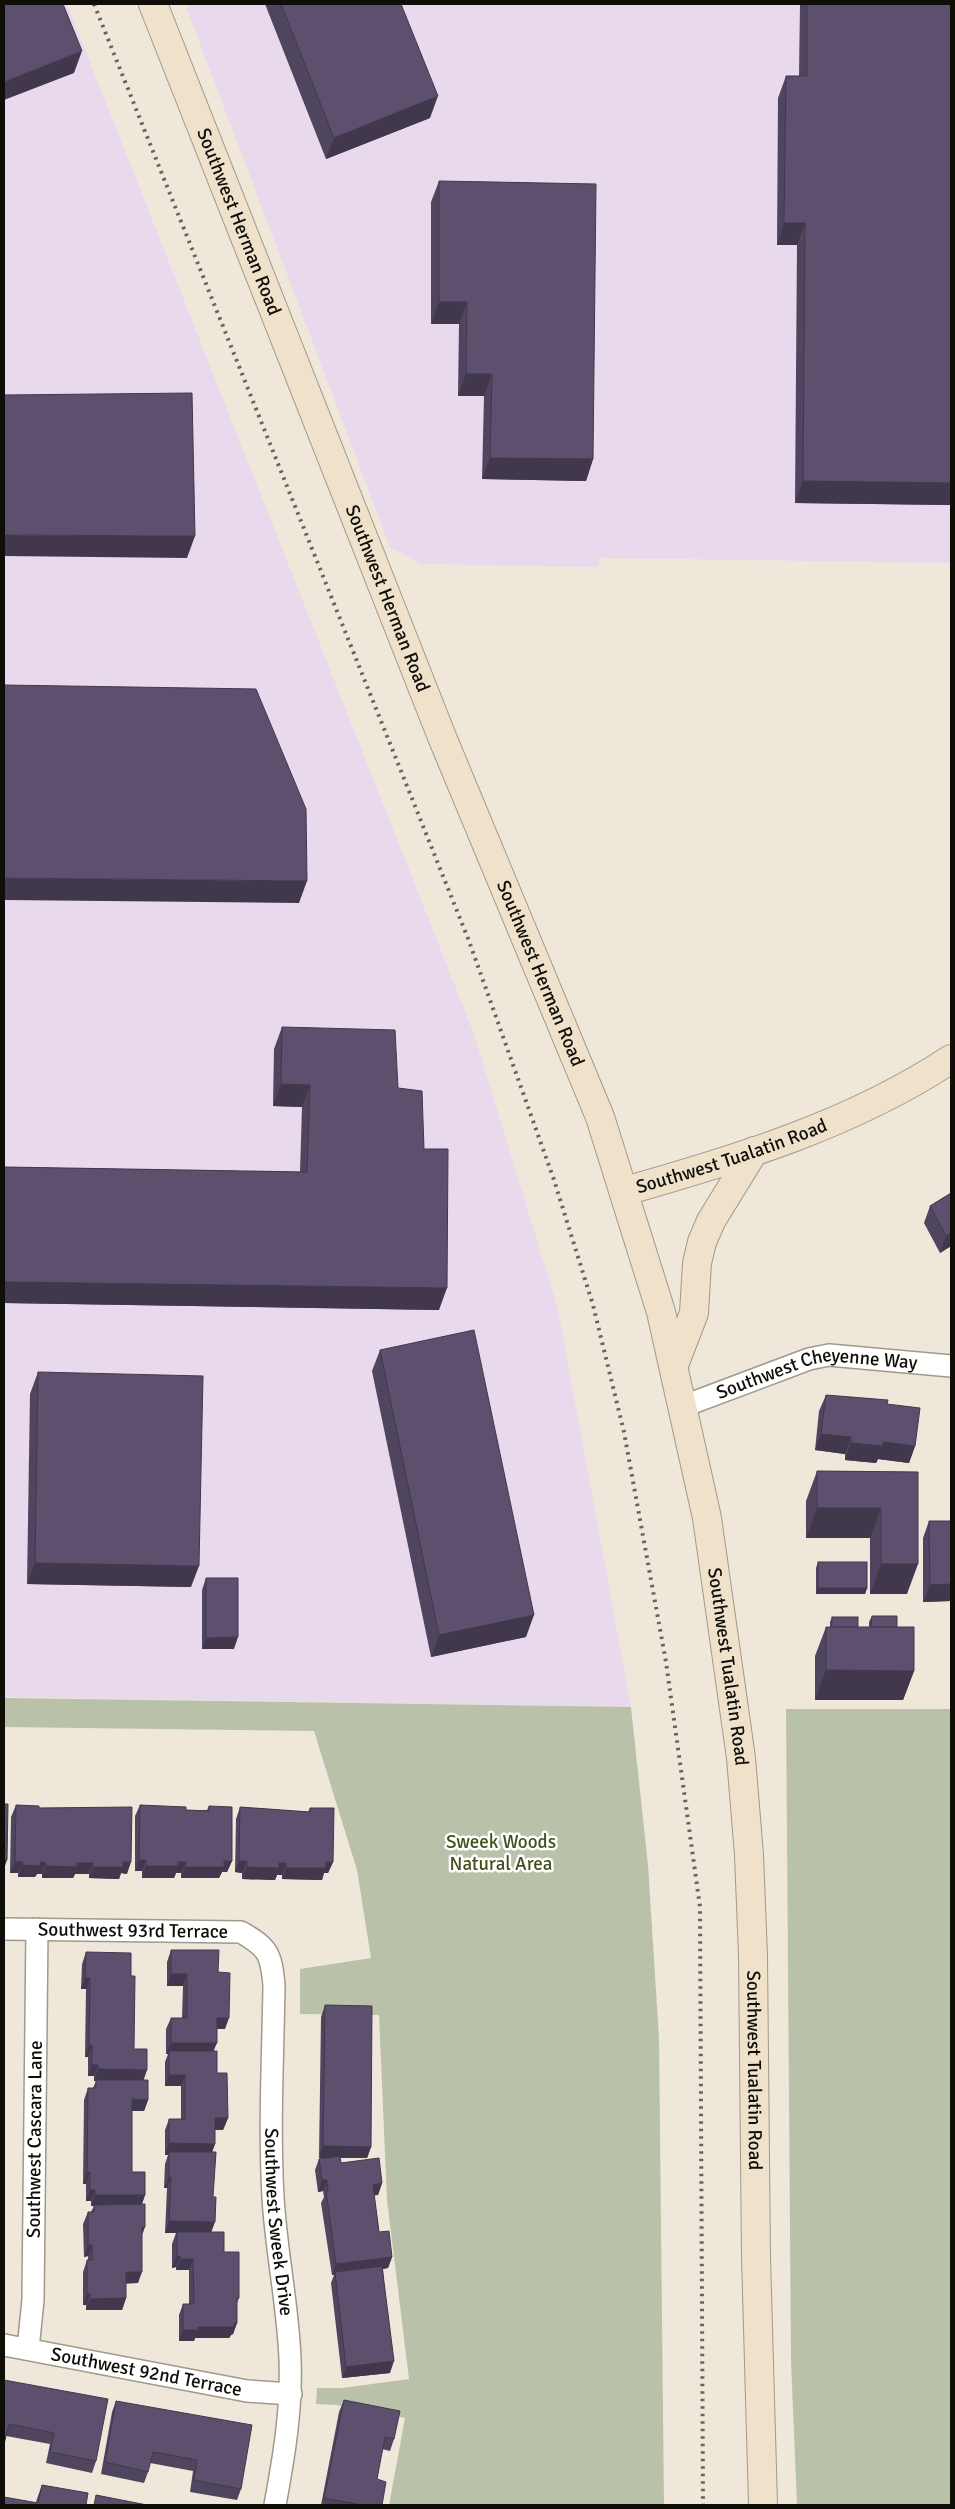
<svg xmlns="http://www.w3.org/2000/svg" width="955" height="2509" font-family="Signika,sans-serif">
	<rect width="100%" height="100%" fill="#efe8da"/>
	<g fill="#e8d9ec">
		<polygon points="4,4 67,4 474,1034 558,1309 631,1707 4,1697"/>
		<polygon points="185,4 951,4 951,563 599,558 598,567 421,564 390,547"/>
	</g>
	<g fill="#b9c2a9">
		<polygon points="4,1698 631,1707 648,1865 659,2038 664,2505 389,2505 405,2418 336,2405 316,2404 317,2388 342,2388 409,2379 387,2200 379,2015 300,2014 300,1969 371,1958 357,1870 314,1731 4,1727"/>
		<polygon points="786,1709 951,1709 951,2505 797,2505 791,2361"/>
	</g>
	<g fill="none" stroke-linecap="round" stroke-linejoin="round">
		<defs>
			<g id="minor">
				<path id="s1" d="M684,1406L809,1359L829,1355L951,1366"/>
				<path id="s2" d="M4,1929L241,1932C268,1948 271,1953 274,1985C273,2055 269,2126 273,2197C276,2251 288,2305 290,2359C292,2409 284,2456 275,2505"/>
				<path id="s3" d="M4,2345L247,2391L291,2394"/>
				<path id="s4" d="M28,2349L33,2300L37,1929"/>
			</g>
			<g id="secondary">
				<path id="s5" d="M153,4L442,737L600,1117L661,1312L707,1518L741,1758L749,1855L753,1956L756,2257L763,2505"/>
				<path id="s6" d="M625,1191C738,1159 853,1124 951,1059"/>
				<polyline points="674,1365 694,1313 697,1263 702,1242 711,1221 754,1151"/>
			</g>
		</defs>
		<use href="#minor" stroke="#a0998c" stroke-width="24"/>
		<use href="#secondary" stroke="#a0998c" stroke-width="30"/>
		<use href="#minor" stroke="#fff" stroke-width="21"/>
		<use href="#secondary" stroke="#efe1ca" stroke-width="28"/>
		<polyline stroke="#68645b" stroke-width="4" stroke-dasharray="2.5 5" stroke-linecap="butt" points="94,4 469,941 554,1180 593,1305 624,1432 666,1662 700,1907 703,2505"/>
	</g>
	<g fill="#50455f">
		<polygon points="265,4 401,4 430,118 326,159"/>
		<polygon points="800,4 951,4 951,505 795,503 797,245 777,245 778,98 786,76 799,76"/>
		<polygon points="439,181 593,459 586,481 482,479 484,396 458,396 459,324 431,324 431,202"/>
		<polygon points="282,1027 398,1088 424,1149 439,1310 4,1303 4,1167 300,1172 302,1107 273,1106 274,1049"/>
		<polygon points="951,1193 951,1246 940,1253 924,1223 930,1206"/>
		<polygon points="380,1350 526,1637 431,1657 372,1371"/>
		<polygon points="38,1372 191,1587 27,1584 30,1394"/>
		<polygon points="826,1395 887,1404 915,1446 909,1463 878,1459 876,1463 845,1460 845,1454 815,1450 819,1411"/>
		<polygon points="817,1471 918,1472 907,1594 870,1594 870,1538 806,1538 806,1501"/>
		<polygon points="929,1521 951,1601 923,1602 923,1538"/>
		<polygon points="818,1562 867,1588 865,1594 816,1594 816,1568"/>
		<polygon points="206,1578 234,1649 202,1649 202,1590"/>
		<polygon points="872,1616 897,1627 914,1671 903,1700 815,1700 815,1656 826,1627 830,1627 830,1622 832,1617 858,1627 869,1627 869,1622"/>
		<polygon points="16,1805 39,1808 127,1874 121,1873 119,1879 89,1878 89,1874 75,1874 73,1878 42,1878 42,1874 37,1874 35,1877 18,1877 18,1873 10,1873 11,1817"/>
		<polygon points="140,1805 186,1810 207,1810 209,1806 232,1861 227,1872 222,1872 219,1878 181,1878 181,1873 176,1873 174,1878 142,1878 142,1871 135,1871 135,1816"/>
		<polygon points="240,1807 308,1812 310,1808 333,1862 328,1873 324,1873 322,1880 282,1879 282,1875 277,1875 275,1880 242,1879 242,1873 235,1872 236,1819"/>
		<polygon points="171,1950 218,1972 225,2029 217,2029 214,2051 217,2073 228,2118 223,2130 215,2130 215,2144 212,2152 211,2232 224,2252 239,2298 237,2303 237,2323 233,2334 231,2335 229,2338 195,2338 194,2341 179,2341 179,2315 183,2304 189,2304 189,2270 176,2270 176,2267 172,2268 172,2244 176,2233 165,2233 167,2188 164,2188 165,2164 168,2155 165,2155 165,2130 169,2119 181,2119 181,2086 165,2086 165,2062 168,2054 166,2054 166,2029 171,2018 182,2018 183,1986 167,1986 167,1962"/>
		<polygon points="86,1952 131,1976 134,2049 143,2080 148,2100 144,2111 132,2111 132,2172 145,2195 142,2204 142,2236 138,2283 126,2283 126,2298 122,2310 86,2310 86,2305 83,2305 83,2272 87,2260 88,2260 88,2256 84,2257 83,2224 88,2212 91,2212 94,2206 91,2206 91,2201 86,2201 86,2184 83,2184 84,2100 88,2088 93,2088 96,2081 94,2081 94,2076 88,2076 88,2057 85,2057 86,1989 81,1989 82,1964"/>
		<polygon points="325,2005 371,2147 367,2158 340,2158 341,2163 382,2183 378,2195 374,2195 379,2232 392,2257 388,2268 383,2269 390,2373 342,2378 331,2283 334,2275 332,2275 321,2203 324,2197 323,2191 318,2192 315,2170 319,2159 327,2158 319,2158 321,2017"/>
		<polygon points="4,2380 96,2461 92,2473 46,2463 50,2444 6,2436 4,2445"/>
		<polygon points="344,2400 394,2439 390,2451 382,2449 377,2479 382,2505 321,2505 339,2412"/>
		<polygon points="116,2401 241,2489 237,2500 190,2492 193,2471 150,2463 148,2472 144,2483 101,2474 112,2412"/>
		<polygon points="42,2485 86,2505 36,2502 38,2496"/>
	</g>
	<g fill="#41384d">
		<polygon points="82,51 74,73 4,100 4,82"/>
		<polygon points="438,96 430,118 326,159 334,138"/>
		<polygon points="784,223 805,223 797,245 777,245"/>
		<polygon points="439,302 467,302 459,324 431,324"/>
		<polygon points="466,374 492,374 484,396 458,396"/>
		<polygon points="490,458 593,459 586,481 482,479"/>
		<polygon points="803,481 951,483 951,505 795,503"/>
		<polygon points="4,535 195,536 187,558 4,556"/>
		<polygon points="4,878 307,881 299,903 4,900"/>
		<polygon points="281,1084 310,1085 302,1107 273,1106"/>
		<polygon points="951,1233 951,1246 940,1253 946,1236"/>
		<polygon points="4,1282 447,1288 439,1310 4,1303"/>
		<polygon points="821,1434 851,1437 845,1454 815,1450"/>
		<polygon points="883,1442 915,1446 909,1463 878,1459 876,1463 845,1460 851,1443"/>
		<polygon points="817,1508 881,1508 870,1538 806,1538"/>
		<polygon points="35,1563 199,1566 191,1587 27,1584"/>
		<polygon points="881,1564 918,1564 907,1594 870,1594"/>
		<polygon points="951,1584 951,1601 923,1602 930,1585"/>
		<polygon points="818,1588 867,1588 865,1594 816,1594"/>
		<polygon points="534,1615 526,1637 431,1657 439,1635"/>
		<polygon points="238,1637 234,1649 202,1649 206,1638"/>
		<polygon points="826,1670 914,1671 903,1700 815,1700"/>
		<polygon points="4,1859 7,1860 4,1869"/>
		<polygon points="139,1860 146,1860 142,1871 135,1871"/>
		<polygon points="224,1861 232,1861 227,1872 222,1872 219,1878 181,1878 185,1867"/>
		<polygon points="239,1861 247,1861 242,1873 235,1872"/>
		<polygon points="15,1862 23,1862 18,1873 10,1873"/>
		<polygon points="40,1862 46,1863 42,1874 37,1874 35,1877 18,1877 22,1865"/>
		<polygon points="123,1862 131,1862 127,1874 121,1873 119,1879 89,1878 93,1867"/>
		<polygon points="178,1862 186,1862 181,1873 176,1873 174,1878 142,1878 146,1866"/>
		<polygon points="326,1862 333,1862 328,1873 324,1873 322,1880 282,1879 286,1868"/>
		<polygon points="77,1863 93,1863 89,1874 75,1874 73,1878 42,1878 46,1866"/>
		<polygon points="279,1863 286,1863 282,1875 277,1875 275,1880 242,1879 247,1867"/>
		<polygon points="171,1974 187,1974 183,1986 167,1986"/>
		<polygon points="85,1978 90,1978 86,1989 81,1989"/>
		<polygon points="217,2018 229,2018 225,2029 213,2029"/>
		<polygon points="171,2043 217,2043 212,2054 169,2051 168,2054 166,2054"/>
		<polygon points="89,2045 92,2045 88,2057 85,2057"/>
		<polygon points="92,2065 98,2065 94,2076 88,2076"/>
		<polygon points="98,2069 147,2070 143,2082 94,2081"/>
		<polygon points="169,2075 185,2075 181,2086 165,2086"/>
		<polygon points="132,2099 148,2100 144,2111 128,2111"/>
		<polygon points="215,2118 228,2118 223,2130 211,2130"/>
		<polygon points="169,2143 215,2144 211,2155 169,2152 168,2155 165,2155"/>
		<polygon points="323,2146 371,2147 367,2158 319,2158"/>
		<polygon points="87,2172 90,2172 86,2184 83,2184"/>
		<polygon points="169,2177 171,2177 167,2188 164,2188"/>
		<polygon points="322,2180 327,2180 323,2191 318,2192"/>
		<polygon points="382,2183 378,2195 369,2196 373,2185"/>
		<polygon points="90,2190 95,2190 91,2201 86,2201"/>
		<polygon points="95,2195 145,2195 141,2206 91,2206"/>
		<polygon points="169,2221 215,2222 211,2233 165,2233"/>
		<polygon points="142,2227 145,2227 141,2238"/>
		<polygon points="88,2245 92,2245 88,2256 84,2257"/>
		<polygon points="177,2256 180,2256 176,2267 172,2268"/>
		<polygon points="392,2257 388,2268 335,2275 335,2272 334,2275 332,2275 336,2264"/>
		<polygon points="180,2259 193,2259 189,2270 176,2270"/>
		<polygon points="126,2272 142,2272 138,2283 122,2284"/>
		<polygon points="87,2293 90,2294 86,2305 83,2305"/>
		<polygon points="126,2298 122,2310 86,2310 90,2299"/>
		<polygon points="237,2323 233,2334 231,2335 229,2338 195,2338 194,2341 179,2341 183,2330 198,2327"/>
		<polygon points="394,2361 390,2373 342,2378 346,2367"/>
	</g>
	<g fill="#5d506e" stroke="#41384d">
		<polygon points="4,4 63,4 82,51 4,82"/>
		<polygon points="281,4 401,4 438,96 334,138"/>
		<polygon points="807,4 951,4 951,483 803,481 805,223 784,223 786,76 807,76"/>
		<polygon points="439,181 596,184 593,459 490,458 492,374 466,374 467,302 439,302"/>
		<polygon points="192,393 195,536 4,535 4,395"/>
		<polygon points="4,685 256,689 306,809 307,881 4,878"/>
		<polygon points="282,1027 395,1030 398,1088 422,1091 424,1149 448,1149 447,1288 4,1282 4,1167 307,1172 310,1085 281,1084"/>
		<polygon points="951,1193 951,1233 946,1236 930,1206"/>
		<polygon points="474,1330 534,1615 439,1635 380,1350"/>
		<polygon points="38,1372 203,1376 199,1566 35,1563"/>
		<polygon points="826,1395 888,1400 887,1404 920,1408 915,1446 883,1442 883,1446 851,1443 851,1437 821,1434"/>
		<polygon points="817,1471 918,1472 918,1564 881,1564 881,1508 817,1508"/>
		<polygon points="929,1521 951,1521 951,1584 930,1585"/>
		<rect x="818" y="1562" width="49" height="26"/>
		<polygon points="206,1578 238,1578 238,1637 206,1638"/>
		<polygon points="872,1616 897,1616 897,1627 871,1627"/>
		<rect x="832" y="1617" width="26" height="10"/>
		<polygon points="826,1627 914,1627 914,1671 826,1670"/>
		<polygon points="4,1804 8,1804 7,1860 4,1859"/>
		<polygon points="16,1805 39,1806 39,1808 132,1807 131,1862 123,1862 123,1867 93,1867 93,1863 77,1863 77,1867 46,1866 46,1863 40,1862 40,1866 22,1865 23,1862 15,1862"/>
		<polygon points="140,1805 186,1807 186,1810 209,1811 209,1806 232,1807 232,1861 224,1861 224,1867 185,1867 186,1862 178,1862 178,1866 146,1866 146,1860 139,1860"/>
		<polygon points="240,1807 310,1812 310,1808 334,1808 333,1862 326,1862 326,1868 286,1868 286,1863 279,1863 279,1868 247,1867 247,1861 239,1861"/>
		<polygon points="171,1950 219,1950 218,1972 230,1973 229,2018 217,2018 217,2043 171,2043 171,2018 187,2018 187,1974 171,1974"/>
		<polygon points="86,1952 131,1953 131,1976 135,1976 134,2049 147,2049 147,2070 98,2069 98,2065 92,2065 92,2045 89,2045 90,1978 85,1978"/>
		<polygon points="325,2005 372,2006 371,2147 323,2146"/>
		<polygon points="169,2051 217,2051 217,2073 227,2073 228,2118 215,2118 215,2144 169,2143 169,2119 185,2119 185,2075 169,2075"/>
		<polygon points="96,2080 148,2080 148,2100 132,2099 132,2172 145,2172 145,2195 95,2195 95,2190 90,2190 90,2172 87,2172 88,2088 96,2088"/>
		<polygon points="169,2152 216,2152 213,2197 216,2197 215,2222 169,2221 171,2177 169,2177"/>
		<polygon points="340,2156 341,2163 379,2158 382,2183 373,2185 379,2232 389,2231 392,2257 336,2264 326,2191 328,2191 327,2180 322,2180 319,2159"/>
		<polygon points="145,2204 145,2227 142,2227 142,2272 126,2272 126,2298 90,2299 90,2294 87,2293 87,2260 92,2260 92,2245 88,2245 88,2212 94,2212 94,2205"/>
		<polygon points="177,2232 224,2232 224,2252 239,2252 239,2298 237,2298 237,2323 234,2323 234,2327 198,2327 198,2330 183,2330 183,2304 194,2304 193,2259 180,2259 180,2256 177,2256"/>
		<polygon points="382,2266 394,2361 346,2367 335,2272"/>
		<polygon points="4,2380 108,2399 96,2461 50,2452 54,2433 9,2424 4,2444"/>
		<polygon points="344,2400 400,2411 394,2439 385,2437 377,2479 386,2482 382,2505 362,2505 324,2498"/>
		<polygon points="116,2401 252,2425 241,2489 194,2480 197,2460 153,2452 148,2472 105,2462"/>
		<polygon points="42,2485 88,2493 86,2505 4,2505 4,2497 38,2503"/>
		<polygon points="96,2495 147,2505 94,2505"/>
	</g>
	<g text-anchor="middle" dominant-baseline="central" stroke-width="5" stroke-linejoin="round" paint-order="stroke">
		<g font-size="19" fill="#100e09" stroke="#fff">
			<text stroke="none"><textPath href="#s5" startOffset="234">Southwest Herman Road</textPath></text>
			<text stroke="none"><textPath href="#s5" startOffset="639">Southwest Herman Road</textPath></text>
			<text stroke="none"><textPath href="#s5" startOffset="1044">Southwest Herman Road</textPath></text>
			<text stroke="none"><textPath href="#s6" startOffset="112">Southwest Tualatin Road</textPath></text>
			<text stroke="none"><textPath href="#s1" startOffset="139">Southwest Cheyenne Way</textPath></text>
			<text stroke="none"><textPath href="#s5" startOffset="1765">Southwest Tualatin Road</textPath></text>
			<text stroke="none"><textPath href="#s2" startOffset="129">Southwest 93rd Terrace</textPath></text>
			<text stroke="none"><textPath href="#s5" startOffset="2170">Southwest Tualatin Road</textPath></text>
			<text stroke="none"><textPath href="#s4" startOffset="210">Southwest Cascara Lane</textPath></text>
			<text stroke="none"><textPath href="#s2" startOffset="541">Southwest Sweek Drive</textPath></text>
			<text stroke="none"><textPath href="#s3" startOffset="145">Southwest 92nd Terrace</textPath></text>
		</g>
		<g font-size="19" fill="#42501a" stroke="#fff">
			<text x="501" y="1842">Sweek Woods<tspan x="501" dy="22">Natural Area</tspan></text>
		</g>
	</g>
	<rect width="955" height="2509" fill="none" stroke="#100e09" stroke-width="10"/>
</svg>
